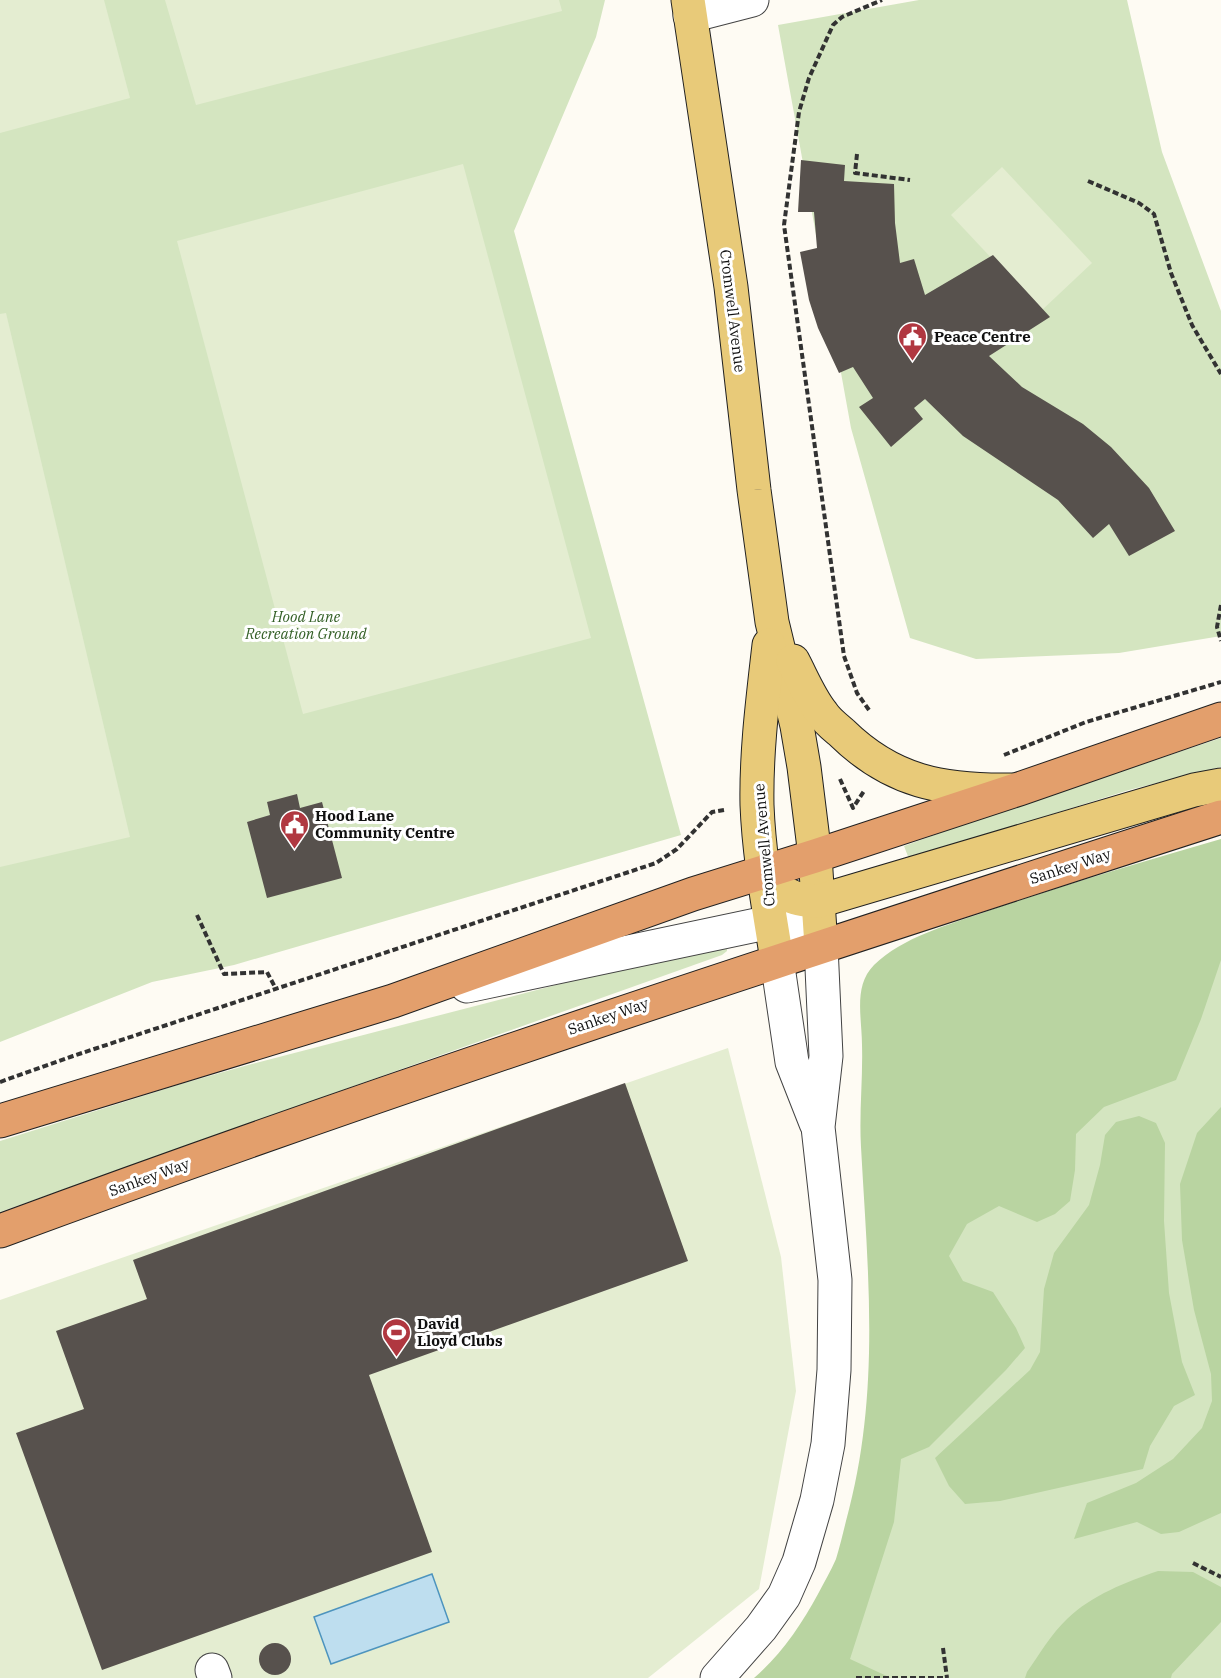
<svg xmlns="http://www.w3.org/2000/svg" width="1221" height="1678" font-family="'IBM Plex Serif',serif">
	<rect width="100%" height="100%" fill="#fefbf3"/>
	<g fill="#d4e5c0">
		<polygon points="0,0 605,0 596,37 514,231 681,835 234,965 152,982 0,1042"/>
		<polygon points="919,0 1127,0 1162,152 1221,311 1221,636 1119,653 976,659 910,638 851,428 778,25"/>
		<polygon points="1221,738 1221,767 1129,790 909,859 904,846 990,815"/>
		<polygon points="1221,887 1221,1678 785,1678 887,1458 886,991"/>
		<polygon points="727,947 727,951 722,955 0,1212 0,1141 181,1084 248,1065 652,960"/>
	</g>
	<g fill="#b9d4a1">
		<path d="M1221,839V960L1201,1019L1176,1080L1104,1107L1076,1134L1075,1170L1070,1201L1055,1214L1037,1222L999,1206L967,1224L949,1256L963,1281L993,1292L1016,1328L1025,1348L1006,1370L929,1447L901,1459L894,1522L850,1659L891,1678H754C781,1655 801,1625 818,1594C824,1582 831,1571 836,1559C840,1546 843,1533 846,1521C881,1394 868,1275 861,1147C859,1113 863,1079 862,1045C862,1018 853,986 874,965C903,937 948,925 985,912C1063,885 1142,862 1221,839Z"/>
		<polygon points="1221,1107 1221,1513 1179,1532 1161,1534 1137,1522 1074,1539 1087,1503 1136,1483 1173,1459 1202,1428 1212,1401 1211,1374 1194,1310 1182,1240 1180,1184 1197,1133"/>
		<polygon points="1139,1116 1156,1123 1165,1143 1164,1221 1169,1293 1182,1362 1195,1395 1174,1406 1150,1446 1143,1469 1000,1501 965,1504 949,1486 935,1458 1030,1370 1040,1352 1044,1289 1054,1253 1089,1205 1100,1165 1105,1135 1116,1122"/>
		<path d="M1158,1571L1193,1572L1221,1587V1622L1172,1674L1171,1678H1025L1027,1672C1039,1655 1051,1634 1067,1619C1092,1595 1126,1582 1158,1571Z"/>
	</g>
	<g fill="#e4edd1">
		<polygon points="0,0 104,0 130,98 0,133"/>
		<polygon points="165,0 559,0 562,11 196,105"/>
		<polygon points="463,164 591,638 303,714 177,241"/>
		<polygon points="1002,167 1092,263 1041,311 951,215"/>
		<polygon points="6,313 130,837 0,867 0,314"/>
		<polygon points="728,1048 781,1257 796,1391 759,1589 648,1678 0,1678 0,1300"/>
	</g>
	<polygon fill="#bedeef" stroke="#4d94be" stroke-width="1.5" points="432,1574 449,1622 331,1664 314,1617"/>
	<g fill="#57514d">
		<polygon points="801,160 845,165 844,181 894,184 895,223 900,263 914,259 925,295 993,255 1050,317 989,356 1022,387 1083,424 1111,447 1149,488 1175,531 1129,556 1109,524 1093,538 1058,500 963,436 925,399 914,408 923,419 891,447 859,407 873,398 853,367 839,373 818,328 809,300 800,252 817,248 814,212 798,212"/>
		<polygon points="297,794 300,808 322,802 342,878 267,898 247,822 270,815 267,802"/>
		<polygon points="625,1083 688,1261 369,1375 432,1552 102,1670 16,1433 84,1409 56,1331 147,1299 133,1260"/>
		<circle cx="275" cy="1659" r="16"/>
	</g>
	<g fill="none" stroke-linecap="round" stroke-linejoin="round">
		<defs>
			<g id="minor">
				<polyline points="690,16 752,0"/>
				<polyline points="777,960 792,1062 816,1123"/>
				<path d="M467,986L771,922C793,921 809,927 821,946L826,1056L818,1127L835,1280L834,1370L828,1444L817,1500L799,1562L784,1596L761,1628L717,1678"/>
				<polyline points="212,1670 215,1678"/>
			</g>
			<g id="major">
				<polyline points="688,0 731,287 754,490 772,622 797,726 804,767 815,856 821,946"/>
				<path d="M769,645C763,698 756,751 757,805C759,857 769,909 777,960"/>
				<path d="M793,661C802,678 810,698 822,713C827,721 835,727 842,733C892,782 943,791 1011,790"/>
				<path d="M764,871C783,894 788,900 819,901L1194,790L1221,785"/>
			</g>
			<g id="highway">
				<polyline points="0,1121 393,1001 693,894 815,856 1019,789 1221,719"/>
				<path d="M0,1231C403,1082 812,949 1221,817"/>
			</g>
		</defs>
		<use href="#minor" stroke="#434343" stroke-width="35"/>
		<use href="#major" stroke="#212121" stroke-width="35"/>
		<use href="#highway" stroke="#212121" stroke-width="35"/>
		<g stroke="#323232" stroke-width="4" stroke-dasharray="6 3" stroke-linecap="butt">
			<polyline points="857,154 855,173 910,180"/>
			<polyline points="1088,181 1139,203 1154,214 1171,273 1192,325 1221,374"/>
			<polyline points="1221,605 1217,627 1221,641"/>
			<polyline points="869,710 857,693 844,656 784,225 799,112 809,78 833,25 842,17 882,0"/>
			<polyline points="1004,755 1086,722 1221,682"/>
			<polyline points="840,779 853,808 864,791"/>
			<polyline points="197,915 224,974 267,972 276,989"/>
			<polyline points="0,1082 73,1056 656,863 677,849 712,812 724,810"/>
			<polyline points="1193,1563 1221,1577"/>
			<polyline points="943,1648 947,1678"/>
			<polyline points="856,1678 947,1678"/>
		</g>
		<use href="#minor" stroke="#fff" stroke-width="33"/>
		<use href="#major" stroke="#e8ca79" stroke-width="33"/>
		<use href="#highway" stroke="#e39f6c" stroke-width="33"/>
	</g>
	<defs>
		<symbol id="civic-pin" viewBox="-11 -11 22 30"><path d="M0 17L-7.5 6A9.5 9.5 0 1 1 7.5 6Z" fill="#b03740" stroke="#fff"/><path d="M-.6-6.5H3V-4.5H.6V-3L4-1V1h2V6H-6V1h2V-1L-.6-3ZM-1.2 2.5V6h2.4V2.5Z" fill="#fff"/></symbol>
		<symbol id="stadium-pin" viewBox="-11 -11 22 30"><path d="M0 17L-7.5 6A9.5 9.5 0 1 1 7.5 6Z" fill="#b03740" stroke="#fff"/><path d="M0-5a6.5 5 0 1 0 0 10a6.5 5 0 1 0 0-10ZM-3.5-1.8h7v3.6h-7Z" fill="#fff"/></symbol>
	</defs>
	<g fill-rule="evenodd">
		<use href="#civic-pin" x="896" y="320" width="33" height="45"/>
		<use href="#civic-pin" x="278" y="808" width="33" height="45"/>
		<use href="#stadium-pin" x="380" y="1316" width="33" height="45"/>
	</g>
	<g text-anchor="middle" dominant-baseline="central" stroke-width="6" stroke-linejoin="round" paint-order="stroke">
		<g font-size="15" fill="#101010" stroke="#fff">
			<text transform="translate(733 311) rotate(83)">Cromwell Avenue</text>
			<text transform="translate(764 845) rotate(-95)">Cromwell Avenue</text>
			<text transform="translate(1070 866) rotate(-18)">Sankey Way</text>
			<text transform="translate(608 1016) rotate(-19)">Sankey Way</text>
			<text transform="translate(149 1177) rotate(-20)">Sankey Way</text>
		</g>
		<g font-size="15" font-weight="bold" fill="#101010" stroke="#fff" text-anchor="start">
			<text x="934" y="336">Peace Centre</text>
			<text x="315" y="815">Hood Lane<tspan x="315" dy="17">Community Centre</tspan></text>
			<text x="417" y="1323">David<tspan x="417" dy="17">Lloyd Clubs</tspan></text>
		</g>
		<g font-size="15" font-style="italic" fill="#346027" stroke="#fff">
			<text x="306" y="616">Hood Lane<tspan x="306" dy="17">Recreation Ground</tspan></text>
		</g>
	</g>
</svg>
